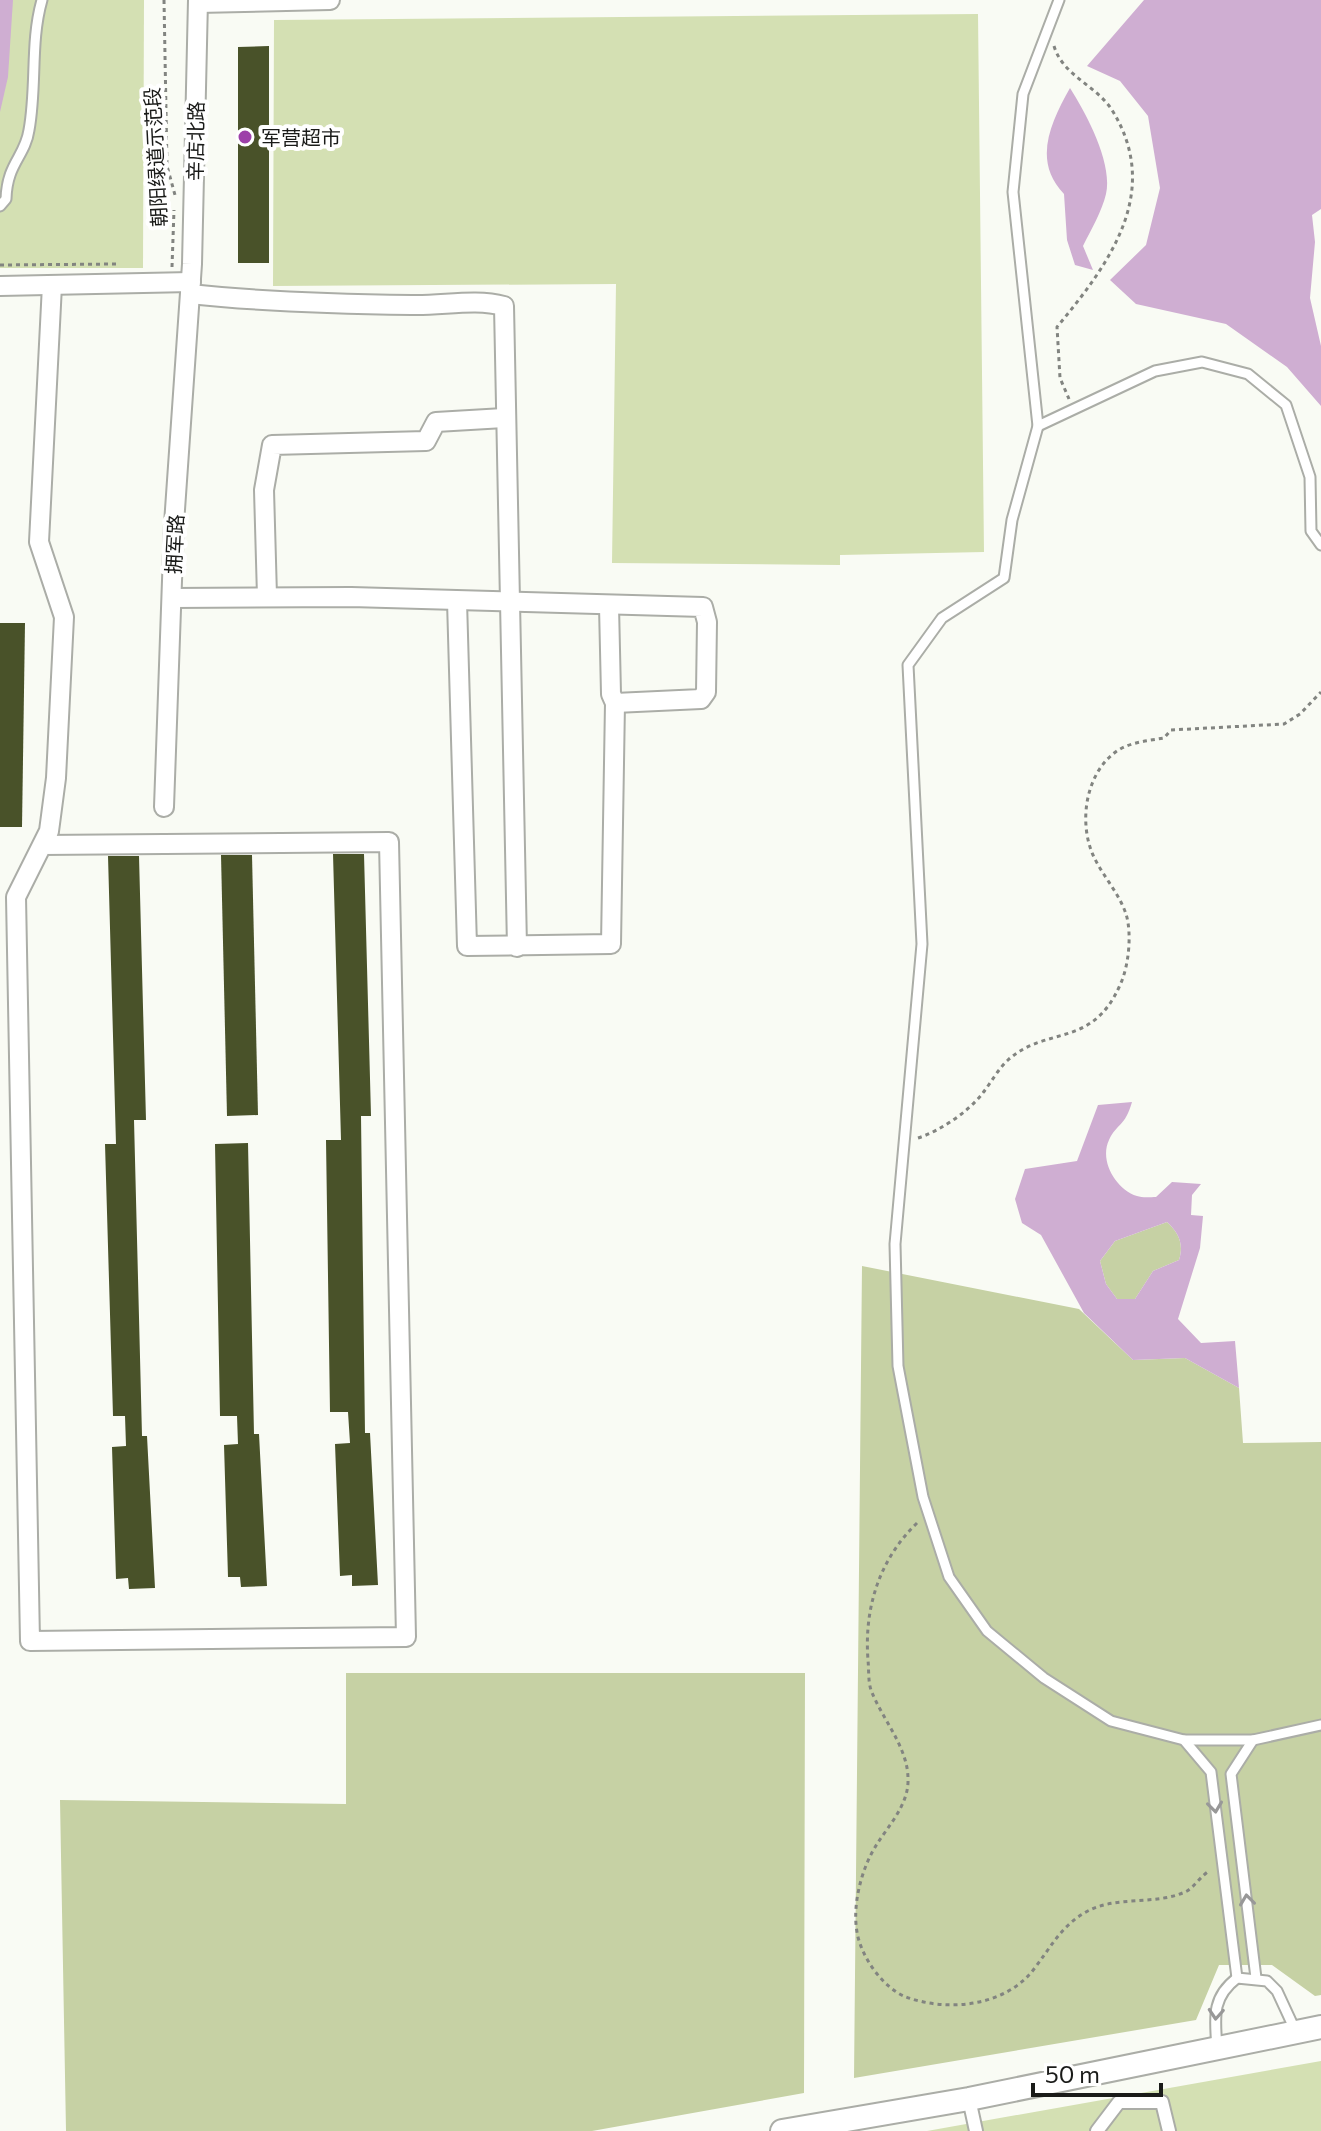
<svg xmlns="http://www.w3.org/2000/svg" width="1321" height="2131" font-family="Commissioner,'Noto Sans SC',sans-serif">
	<rect width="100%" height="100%" fill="#f9fbf4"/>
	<g fill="#d4e0b3">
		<polygon points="0,0 144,0 143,268 0,268"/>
		<polygon points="978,14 984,552 840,555 840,565 612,563 616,284 273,286 274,20"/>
		<polygon points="1321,2061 1321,2131 927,2131"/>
	</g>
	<g fill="#c6d1a4">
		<path d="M1167,1222C1179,1233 1184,1244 1179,1260L1153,1271L1135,1299H1117L1106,1284L1100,1261L1115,1241Z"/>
		<polygon points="862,1266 1079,1309 1133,1360 1185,1358 1239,1388 1243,1443 1321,1442 1321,1995 1315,1996 1272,1965 1219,1965 1196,2020 854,2078"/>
		<polygon points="346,1673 805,1673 804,2093 592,2131 66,2131 60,1800 346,1804"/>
	</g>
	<g fill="#cfaed2" fill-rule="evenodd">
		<polygon points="0,0 13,0 8,77 0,112"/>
		<polygon points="1144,0 1321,0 1321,209 1312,215 1315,242 1310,298 1321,346 1321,406 1287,367 1226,324 1136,304 1110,280 1146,245 1160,188 1148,116 1120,81 1087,66"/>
		<path d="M1070,88C1086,113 1113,163 1106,194C1102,211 1091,230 1083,246L1093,270L1075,265L1067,240L1064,194C1032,161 1051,122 1070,88Z"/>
		<path d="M1132,1102C1125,1127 1117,1123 1109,1140C1099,1161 1116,1189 1137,1196C1142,1198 1151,1197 1156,1197L1172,1182L1201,1184L1192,1195L1191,1215L1203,1216L1200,1248L1178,1319L1201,1343L1235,1341L1239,1388L1185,1358L1133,1360L1084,1313L1041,1235L1022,1223L1015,1199L1025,1169L1077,1161L1098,1105ZM1167,1222C1179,1233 1184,1244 1179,1260L1153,1271L1135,1299H1117L1106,1284L1100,1261L1115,1241Z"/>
	</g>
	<g fill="#495229">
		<polygon points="269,46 269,263 238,263 238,47"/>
		<polygon points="0,623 25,623 22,827 0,827"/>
		<polygon points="333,854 364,854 371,1116 361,1116 365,1433 370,1433 378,1585 352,1586 352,1575 340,1576 335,1444 350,1443 348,1412 330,1412 326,1140 341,1140"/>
		<polygon points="221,855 252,855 258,1115 227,1116"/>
		<polygon points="108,856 139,856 146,1120 134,1120 142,1436 147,1436 155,1588 129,1589 128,1578 116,1579 112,1447 126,1446 125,1416 113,1416 105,1144 116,1144"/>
		<polygon points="248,1143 254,1434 259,1434 267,1586 241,1587 240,1577 228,1577 224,1445 238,1444 237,1416 220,1416 215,1144"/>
	</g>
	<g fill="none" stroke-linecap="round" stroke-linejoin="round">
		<defs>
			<g id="service">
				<polyline points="1059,0 1023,94 1013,192 1038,426 1012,520 1004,578 942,618 908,665 922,944 895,1244 898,1366 923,1497 949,1577 987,1631 1044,1678 1111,1721 1184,1740 1253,1740 1321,1725"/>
				<path d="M0,206L6,199C7,163 25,157 29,130C37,86 30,42 42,0"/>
				<polyline points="1038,426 1155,371 1202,362 1248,374 1286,405 1310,477 1311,531 1321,545"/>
				<polyline points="1184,1740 1211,1772 1237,1978"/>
				<polyline points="1253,1740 1231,1774 1256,1978"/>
				<path d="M1217,2048C1215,2018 1211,1998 1237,1978L1267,1981L1277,1991L1296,2032"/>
			</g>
			<g id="pedestrian">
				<polyline points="969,2099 976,2131"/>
				<polyline points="1097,2131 1119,2102 1162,2102 1169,2131"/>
			</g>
			<g id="minor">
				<polyline points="198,3 330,0"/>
				<polyline points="0,286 191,282"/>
				<path d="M190,294C264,302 337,304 412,305C443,306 475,298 504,306L517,947"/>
				<polyline points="267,596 264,490 272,445 426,441 436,422 504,418"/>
				<polyline points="172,598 351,597 703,607 707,622 706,692 701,699 615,703"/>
				<polyline points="457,601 467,946 611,944 615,703 611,694 609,606"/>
				<polyline points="164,807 174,524 192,264 198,0"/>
				<polyline points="42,845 389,842 406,1637 30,1641 16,897 49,831 56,778 64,617 39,542 52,285"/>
			</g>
			<polyline id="tertiary" points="782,2131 969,2099 1321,2027"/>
		</defs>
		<use href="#service" stroke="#abada7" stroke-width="13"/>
		<use href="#pedestrian" stroke="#abada7" stroke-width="16"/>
		<use href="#minor" stroke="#abada7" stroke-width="22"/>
		<use href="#tertiary" stroke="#abada7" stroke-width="26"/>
		<g stroke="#828480" stroke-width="3" stroke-dasharray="4 4" stroke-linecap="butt">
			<polyline points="164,0 167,166 175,195"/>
			<path d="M1054,46C1063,76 1096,85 1112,110C1163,192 1109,264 1057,327L1060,378L1069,399"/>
			<polyline points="0,265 116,264"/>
			<polyline points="172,267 174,210"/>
			<path d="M918,1138C940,1131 968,1112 982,1094C991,1083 998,1069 1008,1060C1047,1025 1092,1049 1120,985C1129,966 1132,933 1126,914C1119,893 1102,875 1093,855C1079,823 1085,777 1113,754C1127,742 1147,741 1164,738L1171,730L1284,724L1300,714L1321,692"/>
			<path d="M917,1523C879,1560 864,1608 868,1660C869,1670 868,1681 871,1690C882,1719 908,1747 908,1779C909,1804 889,1825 877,1844C862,1867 852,1904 857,1932C861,1957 883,1988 906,1997C947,2012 1005,2007 1034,1969C1051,1947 1061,1926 1086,1912C1115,1895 1157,1906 1187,1891C1195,1886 1201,1876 1209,1871"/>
		</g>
		<use href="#service" stroke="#fff" stroke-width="9"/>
		<use href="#pedestrian" stroke="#fff" stroke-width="12"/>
		<use href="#minor" stroke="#fff" stroke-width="18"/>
		<use href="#tertiary" stroke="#fff" stroke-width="22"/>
	</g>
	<defs><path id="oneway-chevron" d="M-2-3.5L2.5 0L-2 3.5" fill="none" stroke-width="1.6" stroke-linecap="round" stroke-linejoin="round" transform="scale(2)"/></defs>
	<g stroke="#989898">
		<use href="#oneway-chevron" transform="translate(1215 1807) rotate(83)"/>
		<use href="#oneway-chevron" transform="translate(1247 1900) rotate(-97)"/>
		<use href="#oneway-chevron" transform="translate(1216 2014) rotate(94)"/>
	</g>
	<circle fill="#9d40a9" stroke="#fff" stroke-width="3" cx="245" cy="137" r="8"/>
	<g text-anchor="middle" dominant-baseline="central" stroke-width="8" stroke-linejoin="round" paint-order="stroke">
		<g font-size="20" fill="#1a1b19" stroke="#fff" text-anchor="start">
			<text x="261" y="137">军营超市</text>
		</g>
		<g font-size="20" fill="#1a1b19" stroke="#fff">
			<text transform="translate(195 141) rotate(-89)">辛店北路</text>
			<text transform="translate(155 157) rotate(-93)">朝阳绿道示范段</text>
			<text transform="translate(174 544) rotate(-87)">拥军路</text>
		</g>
	</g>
	<path d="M1033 2083v12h128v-12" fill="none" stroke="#1a1b19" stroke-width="4"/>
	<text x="1045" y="2083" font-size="24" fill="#1a1b19" stroke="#ffffff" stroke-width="6" paint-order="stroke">50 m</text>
</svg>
